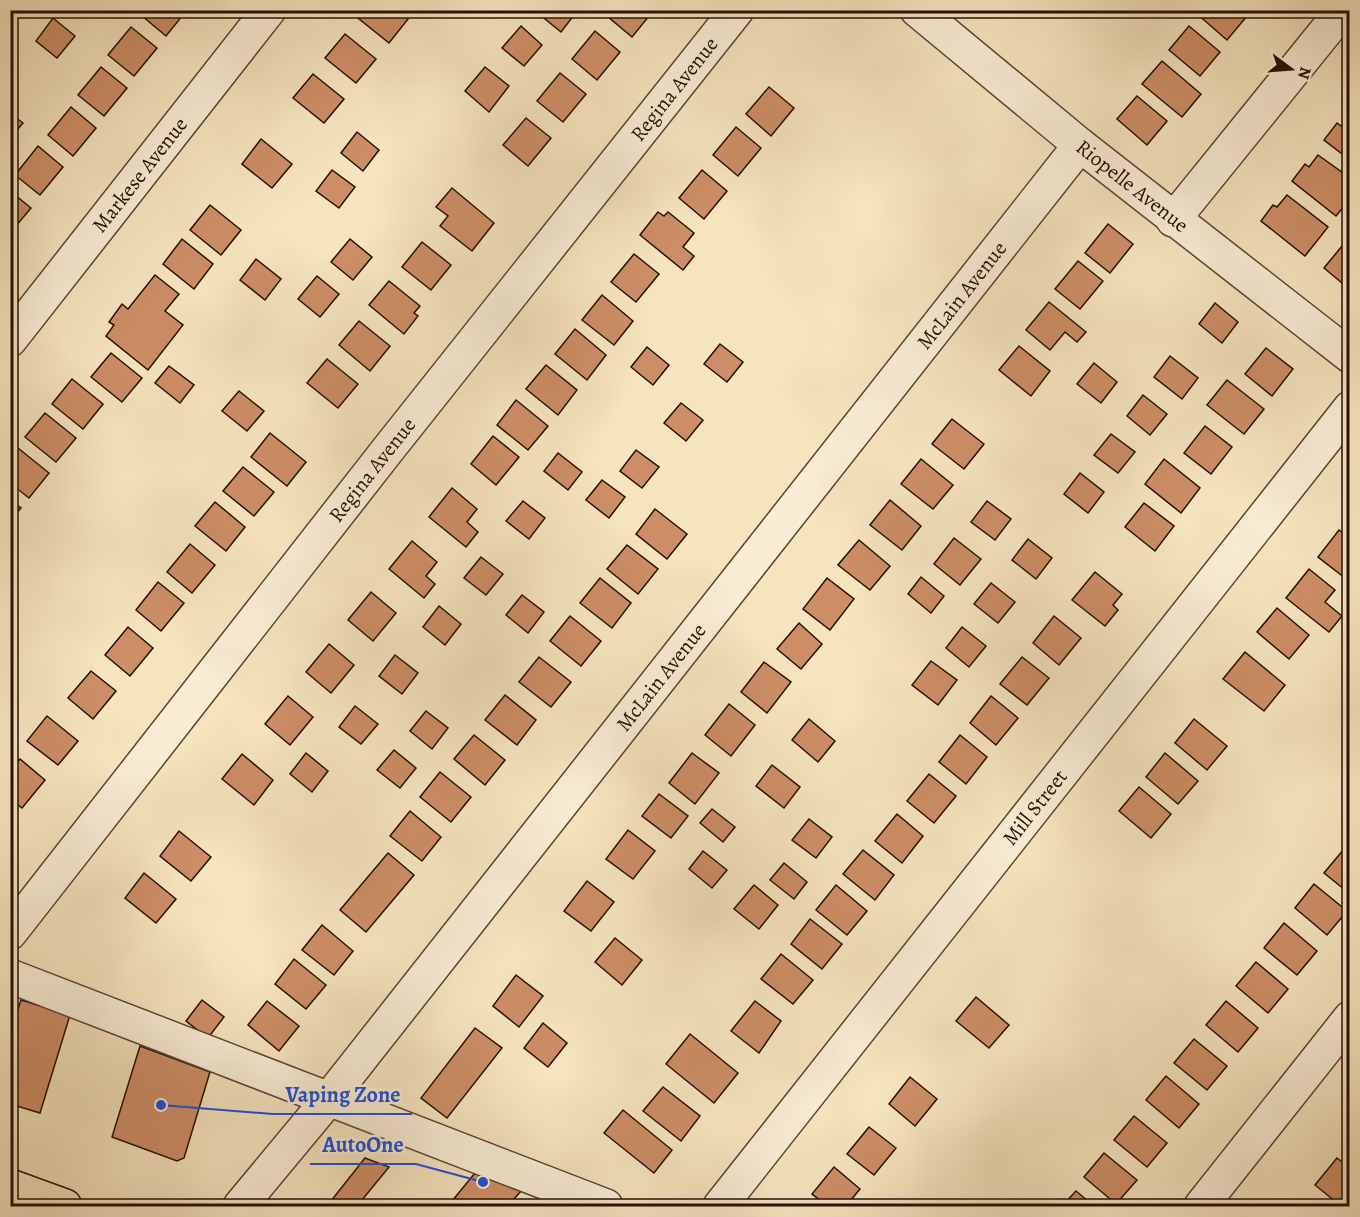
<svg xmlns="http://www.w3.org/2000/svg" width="1360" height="1217" font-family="Alegreya,serif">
	<rect width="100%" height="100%" fill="#f6e4bf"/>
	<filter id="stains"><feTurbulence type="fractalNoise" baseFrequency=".00333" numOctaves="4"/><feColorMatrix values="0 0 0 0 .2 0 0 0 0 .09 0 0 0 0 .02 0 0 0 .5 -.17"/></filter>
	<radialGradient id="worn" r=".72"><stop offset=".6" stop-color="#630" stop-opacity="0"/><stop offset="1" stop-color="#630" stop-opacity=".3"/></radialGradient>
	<g fill="#cd8e67" stroke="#260f04" stroke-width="1.5">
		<polygon points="144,10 187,10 166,36 141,15"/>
		<polygon points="364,10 398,10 408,19 389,43 358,18"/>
		<polygon points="542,10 578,10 561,32 539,14"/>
		<polygon points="611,10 654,10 632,37 607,16"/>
		<polygon points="1200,10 1240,10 1247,16 1227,40 1197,14"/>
		<polygon points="53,18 75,36 57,58 36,41"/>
		<polygon points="521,26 542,45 524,66 502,48"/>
		<polygon points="1189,26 1220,52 1200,76 1169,50"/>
		<polygon points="131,27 157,48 134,76 108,55"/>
		<polygon points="595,31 620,52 597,80 572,59"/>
		<polygon points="345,34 376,59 356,83 325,58"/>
		<polygon points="1162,61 1201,94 1182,117 1142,84"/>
		<polygon points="101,67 127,88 104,116 78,95"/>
		<polygon points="485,67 509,86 489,112 465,91"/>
		<polygon points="560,73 586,94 563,122 537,101"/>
		<polygon points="313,74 344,99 324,123 293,98"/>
		<polygon points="769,87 794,108 771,136 746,114"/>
		<polygon points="1137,96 1167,121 1147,145 1117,119"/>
		<polygon points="71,107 96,128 73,156 48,135"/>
		<polygon points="10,113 23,123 10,138"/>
		<polygon points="1350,115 1350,160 1324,140 1337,123 1341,126"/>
		<polygon points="526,118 551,138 528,166 503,145"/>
		<polygon points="736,127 761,148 738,176 713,155"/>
		<polygon points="357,132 379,150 363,171 341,153"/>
		<polygon points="261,139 292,164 272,188 242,164"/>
		<polygon points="38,146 63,167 40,195 15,175"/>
		<polygon points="1318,155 1350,178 1350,199 1336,216 1292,181 1305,164 1309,167"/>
		<polygon points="332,170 355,187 339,208 316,191"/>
		<polygon points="702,170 727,191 704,219 679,198"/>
		<polygon points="452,188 494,223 472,251 440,226 448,216 436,207"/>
		<polygon points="10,191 31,208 10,233"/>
		<polygon points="1287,195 1328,227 1305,256 1261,221 1273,205 1277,207"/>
		<polygon points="210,205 241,230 221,255 190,230"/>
		<polygon points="658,212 664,216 668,212 694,233 683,247 694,256 683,270 640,235"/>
		<polygon points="1108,224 1133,244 1110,273 1085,253"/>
		<polygon points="182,239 213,264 194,289 163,264"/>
		<polygon points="350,239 372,257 353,280 331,262"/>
		<polygon points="422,242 451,265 431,290 402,267"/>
		<polygon points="1342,246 1350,252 1350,286 1348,288 1324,268"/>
		<polygon points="634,254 659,274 636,302 611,282"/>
		<polygon points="256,259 281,279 265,300 240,280"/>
		<polygon points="1078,261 1103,281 1080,309 1055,289"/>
		<polygon points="155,275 179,294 165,311 183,325 148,370 106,336 114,325 109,322 122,304 128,309"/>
		<polygon points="317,276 339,294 320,317 298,299"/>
		<polygon points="389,281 420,306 414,313 418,316 404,334 369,305"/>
		<polygon points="602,295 633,321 614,345 582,320"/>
		<polygon points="1049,302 1086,332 1077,342 1065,332 1050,350 1026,330"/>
		<polygon points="1215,303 1238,322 1222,343 1199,324"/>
		<polygon points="359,321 390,346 370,371 339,345"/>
		<polygon points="575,329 606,355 587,380 555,354"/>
		<polygon points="720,344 743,362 727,382 704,364"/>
		<polygon points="1019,346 1050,371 1031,396 999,370"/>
		<polygon points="647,347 669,365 653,385 631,367"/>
		<polygon points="1266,348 1293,369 1272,396 1245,374"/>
		<polygon points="111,353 142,378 122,402 91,377"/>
		<polygon points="1170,356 1198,378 1182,399 1154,377"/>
		<polygon points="327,359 358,384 338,408 307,383"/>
		<polygon points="1094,363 1117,382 1101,403 1077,384"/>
		<polygon points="546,365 577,390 558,415 526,389"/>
		<polygon points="169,366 194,385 180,403 155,383"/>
		<polygon points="72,379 103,404 83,429 52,404"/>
		<polygon points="1227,380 1264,409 1244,434 1207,405"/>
		<polygon points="239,391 264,411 247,431 222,411"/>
		<polygon points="1143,395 1167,414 1150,435 1127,416"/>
		<polygon points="516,400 548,426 528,450 497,425"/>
		<polygon points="681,403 703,420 686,441 664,423"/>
		<polygon points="45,413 76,438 56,462 25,437"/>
		<polygon points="952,419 984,444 964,469 932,444"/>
		<polygon points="1205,426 1232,447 1211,474 1184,453"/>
		<polygon points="270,433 306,462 287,486 251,457"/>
		<polygon points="1111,434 1135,452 1118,473 1094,455"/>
		<polygon points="493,436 519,457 496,485 471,464"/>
		<polygon points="18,448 49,473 29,498 10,483 10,458"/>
		<polygon points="636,450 659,467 642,488 620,471"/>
		<polygon points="558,453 582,472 568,490 544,471"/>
		<polygon points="921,459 953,485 933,509 901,484"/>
		<polygon points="1164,459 1200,488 1181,513 1145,484"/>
		<polygon points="243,467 274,492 254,516 223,491"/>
		<polygon points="1080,473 1104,492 1088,513 1064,494"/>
		<polygon points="602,480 625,497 609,518 586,500"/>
		<polygon points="452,488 477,509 467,522 478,532 466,547 429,517"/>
		<polygon points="10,500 21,508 10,521"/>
		<polygon points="890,500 921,526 902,550 870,525"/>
		<polygon points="523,501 545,518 529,539 506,521"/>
		<polygon points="987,501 1011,519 995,540 971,522"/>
		<polygon points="215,502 245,527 226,551 195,526"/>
		<polygon points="1144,503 1174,526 1155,551 1125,527"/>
		<polygon points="655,509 687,534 667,559 636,534"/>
		<polygon points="1339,530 1350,538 1350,572 1345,578 1318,557"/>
		<polygon points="954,538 981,559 960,585 934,564"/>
		<polygon points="1028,539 1052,558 1036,579 1012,560"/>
		<polygon points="859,540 890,566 870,590 838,565"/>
		<polygon points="412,541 437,562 426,576 435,584 424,598 389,569"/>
		<polygon points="190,544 215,565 192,593 167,572"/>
		<polygon points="627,545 658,569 638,594 607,569"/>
		<polygon points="481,557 503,574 486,595 464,578"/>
		<polygon points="1309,569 1335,590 1325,602 1342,616 1329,632 1286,598"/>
		<polygon points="1095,572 1122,594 1113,605 1118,610 1105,626 1072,600"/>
		<polygon points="921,577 944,596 931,613 908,594"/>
		<polygon points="600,578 631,603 612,628 580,603"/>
		<polygon points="827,578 854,599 830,630 803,609"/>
		<polygon points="158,582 184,603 161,631 136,610"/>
		<polygon points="991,583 1015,602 998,623 974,604"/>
		<polygon points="371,592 396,613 373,641 348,620"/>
		<polygon points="522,595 544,612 528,633 506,615"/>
		<polygon points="439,606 461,624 445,645 423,627"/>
		<polygon points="1277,608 1309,635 1289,659 1257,632"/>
		<polygon points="570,616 601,641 581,666 550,641"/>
		<polygon points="1054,616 1081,638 1059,665 1033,643"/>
		<polygon points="799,623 822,644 801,669 777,649"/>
		<polygon points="128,627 153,648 130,676 105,655"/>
		<polygon points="962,627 986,646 969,667 946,648"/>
		<polygon points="329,644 354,665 331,693 306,672"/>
		<polygon points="1245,652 1285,685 1264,711 1223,679"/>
		<polygon points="395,655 418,673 402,694 379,676"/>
		<polygon points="539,657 571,682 551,707 519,682"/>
		<polygon points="1022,657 1049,678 1027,705 1000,684"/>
		<polygon points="931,661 957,680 938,705 912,685"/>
		<polygon points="764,662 791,682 767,713 741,692"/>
		<polygon points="91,671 116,691 93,719 68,698"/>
		<polygon points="505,695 536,720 517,745 485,720"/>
		<polygon points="288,696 313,717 290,745 265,724"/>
		<polygon points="991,696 1018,718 996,745 970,723"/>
		<polygon points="729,704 755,725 731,756 705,735"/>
		<polygon points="355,706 378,724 361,744 339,727"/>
		<polygon points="426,711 448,728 432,749 410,731"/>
		<polygon points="47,716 78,741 58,765 27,741"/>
		<polygon points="809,719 835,741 818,762 792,740"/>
		<polygon points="1194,719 1227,746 1207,770 1175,743"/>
		<polygon points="474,735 505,760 485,785 454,759"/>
		<polygon points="960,735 987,757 966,784 939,762"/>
		<polygon points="394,750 416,768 400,788 377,770"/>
		<polygon points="306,753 328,771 312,792 290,774"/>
		<polygon points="692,753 719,773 695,804 669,783"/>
		<polygon points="1165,753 1198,781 1178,804 1146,777"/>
		<polygon points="242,754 273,780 254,805 222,779"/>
		<polygon points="20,759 45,780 22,808 10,799 10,770"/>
		<polygon points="772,765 800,787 784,808 756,786"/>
		<polygon points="440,772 471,797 451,822 420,797"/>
		<polygon points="929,774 956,796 934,823 907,801"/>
		<polygon points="1139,787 1171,814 1151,838 1119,811"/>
		<polygon points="659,794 688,816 671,838 642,816"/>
		<polygon points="712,809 735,827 723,842 700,823"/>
		<polygon points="410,811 441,837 422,861 390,836"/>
		<polygon points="897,814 923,836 902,863 875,841"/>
		<polygon points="809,819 832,837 816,858 792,840"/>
		<polygon points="628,830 655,851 633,879 606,859"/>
		<polygon points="179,831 211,857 191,881 160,856"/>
		<polygon points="1344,849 1350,854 1350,894 1324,873"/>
		<polygon points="863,850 894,875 875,900 843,874"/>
		<polygon points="703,851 727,870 712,888 689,869"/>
		<polygon points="388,853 414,875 366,932 340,910"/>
		<polygon points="784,863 807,882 794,899 770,880"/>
		<polygon points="144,873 176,899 156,923 125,898"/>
		<polygon points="587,881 614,902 591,931 564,911"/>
		<polygon points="1314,884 1347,911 1327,935 1295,908"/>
		<polygon points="754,885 778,905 759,929 734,909"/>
		<polygon points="836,885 867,911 847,935 816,910"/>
		<polygon points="810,919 842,944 822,969 791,944"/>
		<polygon points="1284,923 1317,951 1297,975 1264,948"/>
		<polygon points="322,925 353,951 334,975 302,950"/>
		<polygon points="615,938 642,960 622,985 595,962"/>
		<polygon points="781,954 813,980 793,1004 761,979"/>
		<polygon points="294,959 326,985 306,1009 275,984"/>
		<polygon points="1256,962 1288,989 1268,1013 1236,986"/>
		<polygon points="516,975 543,996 519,1027 493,1006"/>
		<polygon points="976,997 1009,1025 989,1048 956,1021"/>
		<polygon points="21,1000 70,1015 40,1113 10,1104 10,1033"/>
		<polygon points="202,1000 224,1017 208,1038 186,1021"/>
		<polygon points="267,1001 299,1026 279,1051 248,1025"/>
		<polygon points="755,1001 781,1021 759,1053 731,1031"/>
		<polygon points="1226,1001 1258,1028 1238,1052 1206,1025"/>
		<polygon points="543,1023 567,1043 548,1067 524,1048"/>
		<polygon points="475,1028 502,1048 447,1118 421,1098"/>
		<polygon points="690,1034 738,1073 714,1103 666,1064"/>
		<polygon points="1194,1039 1227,1066 1207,1090 1174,1063"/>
		<polygon points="140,1046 210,1072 184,1158 177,1161 112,1137"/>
		<polygon points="1166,1076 1199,1104 1179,1128 1146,1100"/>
		<polygon points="910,1077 937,1099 915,1126 889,1104"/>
		<polygon points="663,1087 700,1116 681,1141 643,1111"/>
		<polygon points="623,1110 672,1150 654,1173 604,1133"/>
		<polygon points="1134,1116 1167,1143 1147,1167 1114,1140"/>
		<polygon points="869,1127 896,1148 874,1175 847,1154"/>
		<polygon points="1104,1153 1137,1180 1116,1204 1084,1177"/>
		<polygon points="365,1158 389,1167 357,1206 327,1206"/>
		<polygon points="1337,1158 1350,1168 1350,1196 1341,1206 1315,1185"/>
		<polygon points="834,1167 860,1189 846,1206 828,1206 812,1194"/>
		<polygon points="475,1173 521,1191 508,1206 448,1206"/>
		<polygon points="1076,1191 1094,1206 1062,1206"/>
	</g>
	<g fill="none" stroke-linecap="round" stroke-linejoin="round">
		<defs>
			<g id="minor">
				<path id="s1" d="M917,10L1080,145L1350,356"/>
				<polyline points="1173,220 1343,10"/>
				<path id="s2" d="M10,340L269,10"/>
				<path id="s3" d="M10,933L386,452L737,10"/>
				<polyline points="10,976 606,1206"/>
				<path id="s4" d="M240,1206L328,1100L1080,145"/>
				<path id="s5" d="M720,1206L1350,408"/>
				<polyline points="1201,1206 1350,1018"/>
			</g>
			<polyline id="major" points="10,1186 65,1206"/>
		</defs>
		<use href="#minor" stroke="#5a4433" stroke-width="36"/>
		<use href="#major" stroke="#260f04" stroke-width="36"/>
		<use href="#minor" stroke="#f9edd5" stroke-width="33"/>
		<use href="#major" stroke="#f6e4bf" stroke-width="33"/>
	</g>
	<g text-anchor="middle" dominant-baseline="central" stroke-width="5" stroke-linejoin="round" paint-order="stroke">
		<g font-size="21" fill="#260f04" stroke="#f9edd5">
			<text stroke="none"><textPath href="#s3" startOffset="1074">Regina Avenue</textPath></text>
			<text stroke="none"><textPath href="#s2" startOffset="210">Markese Avenue</textPath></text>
			<text stroke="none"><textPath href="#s1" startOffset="278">Riopelle Avenue</textPath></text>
			<text stroke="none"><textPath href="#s4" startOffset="1162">McLain Avenue</textPath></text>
			<text stroke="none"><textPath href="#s3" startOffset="588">Regina Avenue</textPath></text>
			<text stroke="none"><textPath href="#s4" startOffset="676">McLain Avenue</textPath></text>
			<text stroke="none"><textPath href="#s5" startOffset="508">Mill Street</textPath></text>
		</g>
	</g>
	<path fill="none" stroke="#1d4ed8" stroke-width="2" d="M161 1105L273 1114H412M483 1182L416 1164H310"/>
	<g fill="#1d4ed8" stroke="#f9edd5" stroke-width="2">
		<circle cx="161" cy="1105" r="6"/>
		<circle cx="483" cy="1182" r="6"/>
	</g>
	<g font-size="22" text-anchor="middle" font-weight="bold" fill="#1d4ed8" stroke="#f9edd5" stroke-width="5" stroke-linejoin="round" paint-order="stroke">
		<text x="343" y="1102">Vaping Zone</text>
		<text x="363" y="1152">AutoOne</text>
	</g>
	<rect width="1360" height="1217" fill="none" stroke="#f6e4bf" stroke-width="36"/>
	<rect x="12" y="12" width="1336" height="1193" fill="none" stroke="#260f04" stroke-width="3"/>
	<rect x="18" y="18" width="1324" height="1181" fill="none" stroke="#260f04" stroke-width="1.5"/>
	<g transform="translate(1291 69) rotate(106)" stroke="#f9edd5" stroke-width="4.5" paint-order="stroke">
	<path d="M0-4.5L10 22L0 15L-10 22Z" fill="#260f04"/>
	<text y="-9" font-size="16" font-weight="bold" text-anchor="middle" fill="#260f04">N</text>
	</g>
	<rect width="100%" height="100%" filter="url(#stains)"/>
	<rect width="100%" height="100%" fill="url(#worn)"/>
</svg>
